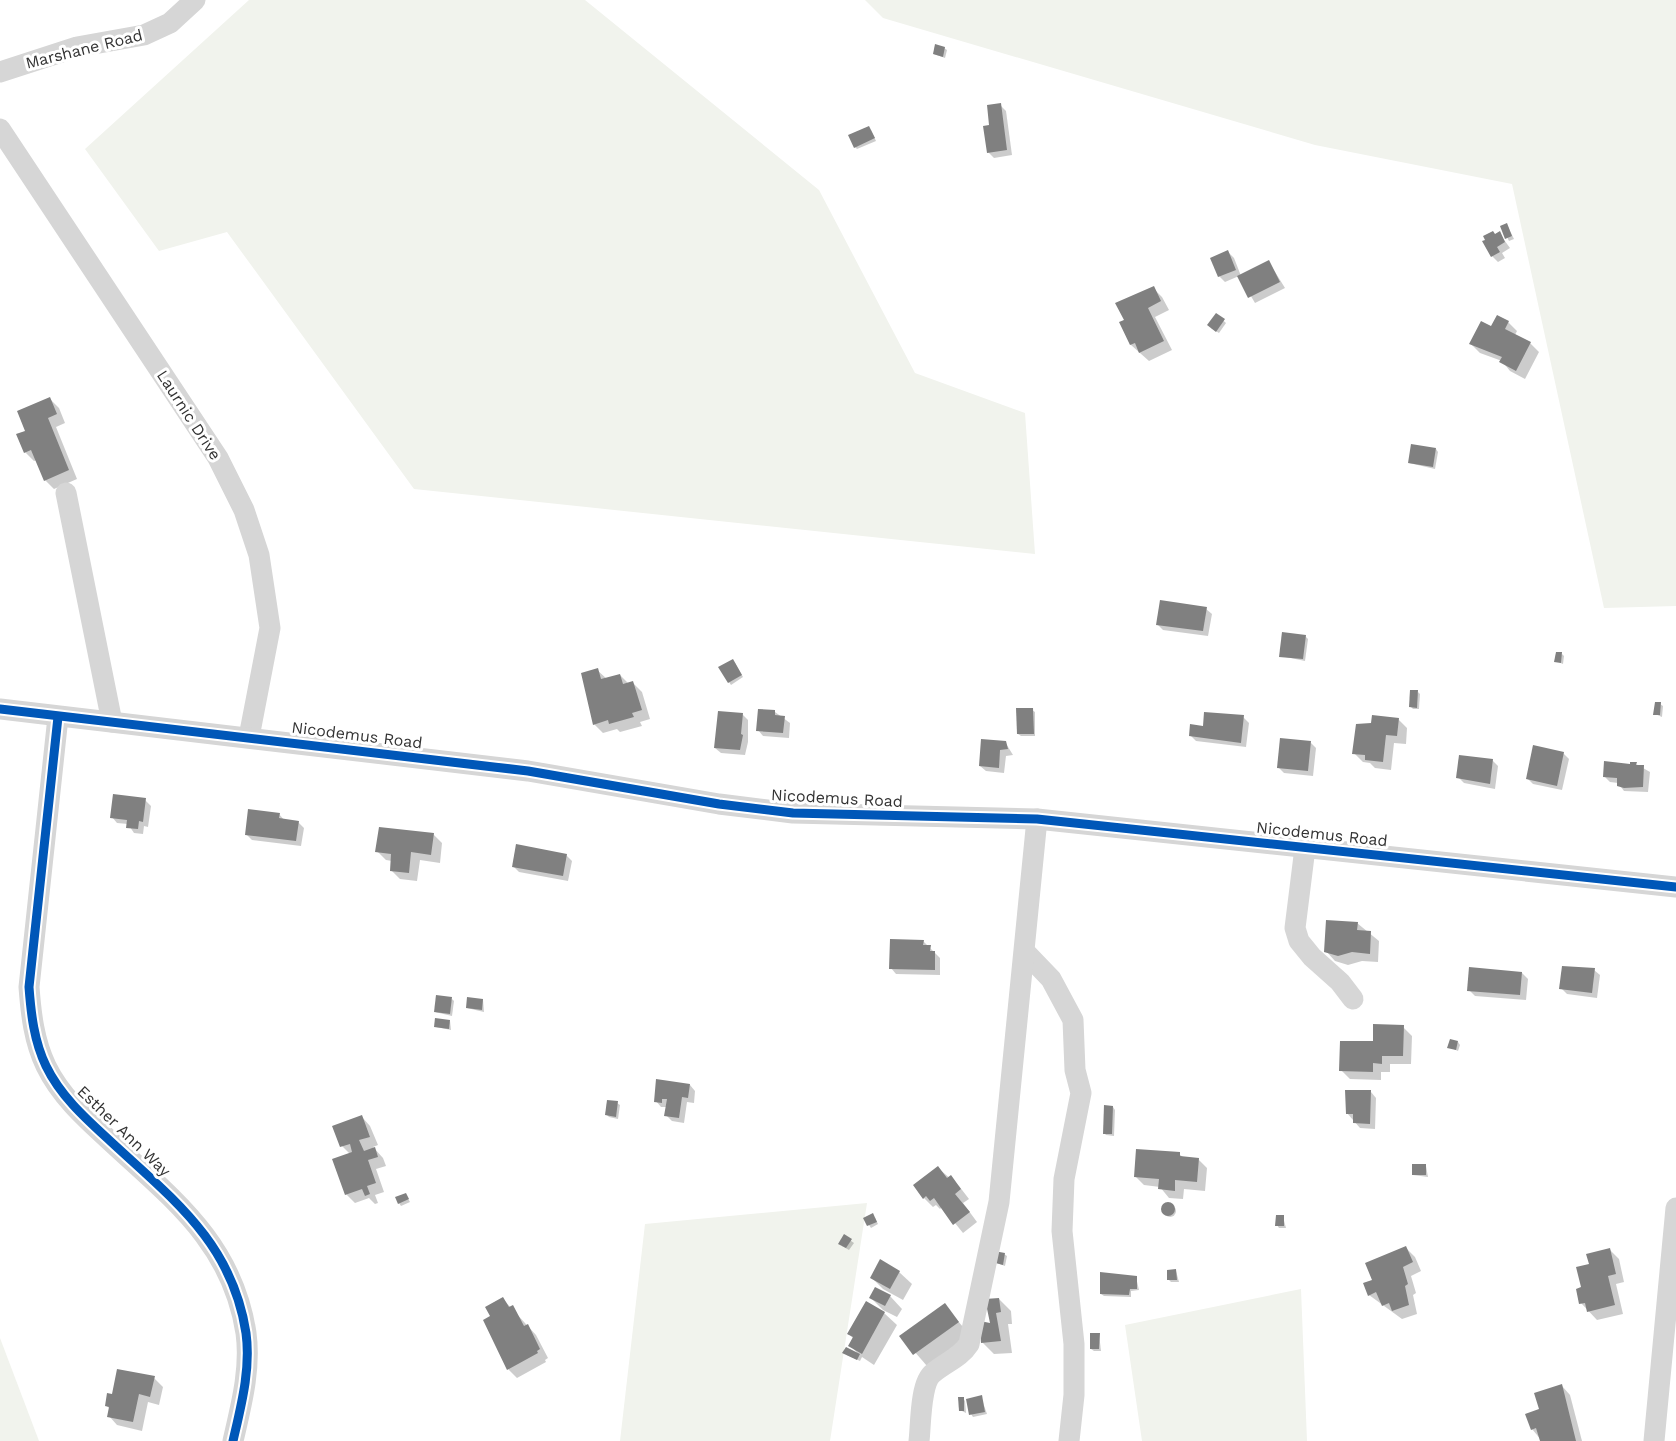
<svg xmlns="http://www.w3.org/2000/svg" width="1676" height="1441" font-family="'Work Sans',sans-serif">
	<rect width="100%" height="100%" fill="#fff"/>
	<g fill="#f1f3ed">
		<polygon points="249,0 585,0 819,190 915,373 1025,413 1035,554 414,489 227,232 159,251 85,149"/>
		<polygon points="865,0 1676,0 1676,606 1604,608 1512,184 1315,145 883,18"/>
		<polygon points="867,1203 830,1441 620,1441 645,1224"/>
		<polygon points="1301,1289 1307,1441 1142,1441 1125,1325"/>
		<polygon points="0,1338 39,1441 0,1441"/>
	</g>
	<g fill="#0003">
		<polygon points="944,48 947,50 945,58 934,54"/>
		<polygon points="1000,105 1006,111 1012,155 994,158 988,152 990,126"/>
		<polygon points="871,130 876,141 857,149 855,147"/>
		<polygon points="1507,225 1514,239 1509,241 1502,227"/>
		<polygon points="1499,233 1510,248 1502,253 1505,258 1498,262 1492,256 1485,237"/>
		<polygon points="1228,252 1234,258 1241,276 1269,262 1285,288 1255,303 1239,276 1225,282 1219,276"/>
		<polygon points="1153,288 1162,297 1169,310 1155,317 1172,350 1149,361 1131,345 1121,323"/>
		<polygon points="1217,315 1226,323 1219,333 1211,328"/>
		<polygon points="1508,322 1517,331 1515,335 1530,343 1539,352 1525,379 1510,371 1502,361 1480,353 1471,344 1492,328"/>
		<polygon points="50,399 59,408 65,423 56,427 77,479 54,489 45,480 37,460 34,461 25,452 27,432"/>
		<polygon points="1436,449 1438,452 1435,469 1409,463"/>
		<polygon points="1206,609 1212,614 1208,636 1163,630 1157,624"/>
		<polygon points="1305,636 1308,639 1305,661 1281,656"/>
		<polygon points="1562,654 1564,656 1563,664 1556,661"/>
		<polygon points="735,663 743,677 731,685 729,682"/>
		<polygon points="597,670 607,679 620,675 629,684 633,683 642,692 650,719 640,722 642,726 620,732 617,729 603,733 594,724"/>
		<polygon points="1418,692 1420,694 1419,709 1413,709 1410,706"/>
		<polygon points="1660,704 1663,706 1662,717 1655,714"/>
		<polygon points="1032,710 1035,712 1035,736 1021,736 1018,734"/>
		<polygon points="775,712 790,723 789,738 763,736 758,730"/>
		<polygon points="742,714 748,720 748,742 745,755 721,753 715,748"/>
		<polygon points="1243,717 1249,723 1246,747 1196,741 1191,736 1204,727"/>
		<polygon points="1398,719 1407,728 1406,744 1394,743 1391,770 1375,768 1370,763 1363,762 1354,753"/>
		<polygon points="1005,742 1013,755 1006,756 1004,773 986,771 980,766"/>
		<polygon points="1311,743 1316,748 1313,776 1284,773 1278,767"/>
		<polygon points="1563,753 1569,759 1562,790 1533,784 1527,778"/>
		<polygon points="1492,760 1498,766 1495,789 1464,783 1458,777"/>
		<polygon points="1636,764 1650,772 1648,792 1624,791 1618,783 1610,782 1605,777"/>
		<polygon points="145,800 151,806 148,827 144,826 143,834 134,833 128,824 117,823 112,817"/>
		<polygon points="279,814 285,821 298,822 304,828 301,846 252,840 246,834"/>
		<polygon points="433,834 442,843 440,863 420,860 417,881 400,879 391,870 392,861 386,860 377,851"/>
		<polygon points="566,855 572,861 568,881 519,872 513,866"/>
		<polygon points="1357,923 1379,941 1378,962 1362,961 1348,965 1335,961 1326,951"/>
		<polygon points="923,941 940,958 940,975 896,974 891,968"/>
		<polygon points="1594,970 1600,975 1597,998 1567,994 1561,988"/>
		<polygon points="1522,973 1528,979 1526,1000 1475,996 1469,990"/>
		<polygon points="452,999 454,1001 452,1016 435,1012"/>
		<polygon points="483,1000 484,1012 467,1008"/>
		<polygon points="450,1021 451,1030 436,1027"/>
		<polygon points="1403,1027 1412,1036 1411,1064 1390,1064 1390,1072 1381,1072 1381,1080 1350,1079 1341,1070 1375,1042"/>
		<polygon points="1458,1042 1460,1045 1458,1051 1449,1047"/>
		<polygon points="690,1085 695,1091 694,1103 687,1102 684,1123 672,1121 666,1115 667,1107 661,1107 656,1101"/>
		<polygon points="1371,1092 1376,1098 1375,1129 1360,1128 1347,1113"/>
		<polygon points="617,1103 620,1105 618,1119 609,1117 607,1115"/>
		<polygon points="1113,1107 1115,1110 1114,1136 1106,1135 1104,1133"/>
		<polygon points="362,1117 370,1126 378,1145 373,1147 383,1158 386,1166 376,1169 384,1192 375,1195 378,1203 375,1204 369,1198 355,1203 346,1194 350,1154 342,1146"/>
		<polygon points="1179,1154 1184,1158 1198,1159 1207,1168 1205,1191 1184,1189 1183,1199 1169,1198 1160,1187 1144,1185 1135,1176"/>
		<polygon points="1426,1166 1428,1177 1413,1175"/>
		<polygon points="938,1168 959,1186 969,1199 963,1203 977,1222 963,1233 942,1207 940,1209 936,1205 933,1207 924,1198"/>
		<polygon points="406,1195 410,1202 401,1206 399,1203"/>
		<circle cx="1170" cy="1211" r="6"/>
		<polygon points="1283,1217 1286,1228 1279,1228 1277,1225"/>
		<polygon points="875,1218 878,1224 871,1228 865,1219"/>
		<polygon points="844,1236 854,1243 849,1250 842,1246"/>
		<polygon points="1406,1248 1415,1257 1421,1271 1411,1276 1416,1293 1413,1295 1417,1314 1402,1319 1369,1295 1374,1280"/>
		<polygon points="1610,1250 1619,1259 1624,1282 1616,1284 1623,1314 1597,1320 1581,1303 1583,1289 1590,1265"/>
		<polygon points="1004,1254 1007,1256 1005,1266 994,1262"/>
		<polygon points="1176,1271 1179,1282 1171,1282 1169,1280"/>
		<polygon points="899,1272 912,1284 903,1300 883,1289 871,1277"/>
		<polygon points="1136,1277 1139,1290 1131,1291 1131,1297 1104,1296 1101,1294"/>
		<polygon points="890,1296 902,1309 897,1317 883,1310 871,1298"/>
		<polygon points="503,1299 536,1335 548,1358 545,1360 546,1362 517,1378 508,1369"/>
		<polygon points="999,1299 1011,1311 1012,1324 1008,1324 1012,1353 994,1354 982,1342 992,1325"/>
		<polygon points="866,1303 884,1313 897,1325 874,1365 862,1357 860,1361 847,1355 858,1354 850,1345 854,1339 849,1334"/>
		<polygon points="944,1305 970,1335 927,1366 901,1336"/>
		<polygon points="1099,1334 1101,1351 1094,1351 1091,1349"/>
		<polygon points="154,1378 163,1387 159,1405 148,1402 142,1431 117,1425 109,1416 110,1409 106,1405 113,1395"/>
		<polygon points="1562,1386 1570,1395 1582,1441 1542,1441 1532,1429 1541,1410"/>
		<polygon points="981,1397 987,1414 973,1417 971,1414"/>
		<polygon points="963,1398 965,1401 966,1413 960,1410"/>
	</g>
	<g fill="#808080">
		<polygon points="935,44 945,47 943,57 933,54"/>
		<polygon points="1001,103 1007,150 987,153 983,126 989,125 987,105"/>
		<polygon points="869,126 875,138 854,148 848,135"/>
		<polygon points="1507,223 1512,236 1505,239 1500,226"/>
		<polygon points="1493,231 1495,234 1500,231 1505,242 1497,247 1500,252 1491,257 1482,241 1485,240 1483,236"/>
		<polygon points="1228,250 1236,270 1218,277 1210,258"/>
		<polygon points="1269,260 1280,282 1248,298 1237,276"/>
		<polygon points="1154,286 1161,301 1148,308 1164,341 1139,353 1135,343 1130,345 1119,322 1124,320 1115,303"/>
		<polygon points="1216,313 1225,319 1216,332 1207,325"/>
		<polygon points="1497,315 1509,321 1505,329 1531,342 1516,371 1499,362 1502,357 1469,344 1481,321 1491,326"/>
		<polygon points="50,397 57,414 48,418 69,470 44,481 31,450 24,453 16,434 25,431 17,411"/>
		<polygon points="1411,444 1436,448 1433,467 1408,463"/>
		<polygon points="1160,600 1207,607 1203,631 1156,625"/>
		<polygon points="1282,632 1306,635 1303,659 1279,657"/>
		<polygon points="1556,652 1562,652 1561,663 1554,662"/>
		<polygon points="733,659 742,675 728,683 718,667"/>
		<polygon points="598,668 601,679 620,674 623,684 633,681 642,710 632,713 634,717 609,724 608,720 593,725 581,673"/>
		<polygon points="1410,690 1418,690 1417,708 1409,707"/>
		<polygon points="1655,702 1661,702 1660,715 1653,715"/>
		<polygon points="1016,708 1033,708 1034,734 1017,734"/>
		<polygon points="758,709 775,710 775,715 785,716 783,733 756,731"/>
		<polygon points="718,711 743,713 741,734 743,735 740,750 714,748"/>
		<polygon points="1204,712 1244,715 1241,743 1189,736 1190,724 1203,726"/>
		<polygon points="1372,715 1399,718 1397,736 1386,735 1383,762 1365,760 1365,755 1352,754 1356,724 1371,723"/>
		<polygon points="1280,738 1311,741 1308,771 1277,768"/>
		<polygon points="981,739 1006,741 1008,749 1000,750 999,768 979,766"/>
		<polygon points="1533,745 1564,752 1557,786 1526,779"/>
		<polygon points="1459,755 1493,759 1490,784 1456,778"/>
		<polygon points="1604,761 1630,764 1630,762 1637,762 1636,765 1644,765 1643,787 1624,788 1617,786 1617,778 1603,777"/>
		<polygon points="113,794 146,798 143,822 139,821 138,829 126,828 127,820 110,818"/>
		<polygon points="248,809 280,813 279,818 299,821 296,841 245,835"/>
		<polygon points="379,827 434,833 431,855 411,852 409,873 390,871 391,854 375,852"/>
		<polygon points="516,844 567,854 563,876 512,867"/>
		<polygon points="1326,920 1358,922 1357,930 1371,931 1370,954 1352,952 1338,956 1324,952"/>
		<polygon points="890,939 924,940 923,945 931,945 930,951 935,951 935,970 889,969"/>
		<polygon points="1562,966 1595,968 1592,993 1559,989"/>
		<polygon points="1469,967 1522,972 1520,995 1467,991"/>
		<polygon points="436,995 452,997 450,1014 434,1012"/>
		<polygon points="467,997 483,999 482,1010 466,1008"/>
		<polygon points="435,1018 450,1020 449,1029 434,1027"/>
		<polygon points="1373,1024 1404,1025 1403,1056 1382,1056 1382,1064 1373,1063 1373,1072 1339,1071 1340,1041 1373,1041"/>
		<polygon points="1450,1039 1458,1041 1456,1050 1447,1048"/>
		<polygon points="656,1079 690,1084 688,1098 682,1097 679,1118 664,1116 667,1099 662,1099 662,1103 654,1102"/>
		<polygon points="1345,1090 1371,1090 1370,1124 1353,1123 1353,1114 1346,1114"/>
		<polygon points="607,1100 618,1101 616,1117 605,1115"/>
		<polygon points="1104,1105 1113,1106 1112,1134 1103,1134"/>
		<polygon points="362,1115 370,1137 359,1140 364,1151 375,1147 378,1157 368,1160 376,1183 367,1186 370,1194 365,1196 362,1189 345,1195 332,1159 352,1152 350,1144 340,1147 332,1126"/>
		<polygon points="1136,1149 1180,1152 1180,1156 1199,1158 1197,1182 1175,1180 1175,1191 1158,1189 1159,1179 1134,1177"/>
		<rect x="1412" y="1164" width="14" height="11"/>
		<polygon points="938,1166 947,1178 951,1175 961,1189 955,1194 970,1212 953,1225 934,1198 930,1201 926,1196 923,1199 913,1185"/>
		<polygon points="406,1193 409,1199 398,1204 395,1197"/>
		<circle cx="1168" cy="1209" r="7"/>
		<polygon points="873,1213 877,1222 867,1226 863,1218"/>
		<polygon points="1276,1215 1284,1215 1284,1226 1275,1226"/>
		<polygon points="844,1234 852,1239 846,1248 838,1244"/>
		<polygon points="1406,1246 1413,1262 1403,1267 1408,1284 1405,1286 1409,1305 1392,1311 1389,1303 1382,1306 1376,1292 1368,1296 1363,1283 1372,1280 1365,1263"/>
		<polygon points="1610,1248 1616,1274 1608,1276 1615,1305 1587,1312 1585,1303 1579,1304 1576,1289 1581,1287 1576,1267 1589,1264 1586,1254"/>
		<polygon points="994,1251 1005,1253 1003,1265 992,1262"/>
		<polygon points="880,1259 900,1271 890,1289 870,1278"/>
		<polygon points="1176,1269 1177,1280 1167,1280 1167,1270"/>
		<polygon points="1100,1272 1137,1276 1137,1289 1130,1289 1129,1295 1100,1294"/>
		<polygon points="875,1287 891,1295 885,1306 869,1298"/>
		<polygon points="503,1297 509,1307 513,1305 524,1326 528,1324 540,1349 537,1351 538,1353 507,1370 483,1320 490,1316 485,1307"/>
		<polygon points="999,1298 1001,1312 996,1313 1001,1341 981,1343 980,1321 990,1323 985,1299"/>
		<polygon points="866,1301 885,1312 862,1354 848,1346 853,1337 847,1334"/>
		<polygon points="945,1303 959,1322 913,1355 899,1336"/>
		<polygon points="1090,1333 1100,1333 1099,1349 1090,1349"/>
		<polygon points="846,1347 860,1354 857,1360 842,1353"/>
		<polygon points="117,1369 155,1376 150,1397 139,1394 133,1422 107,1417 109,1407 105,1406 107,1393 112,1394"/>
		<polygon points="1562,1384 1576,1441 1540,1441 1536,1428 1531,1430 1525,1414 1539,1409 1534,1393"/>
		<polygon points="982,1395 985,1412 969,1415 966,1399"/>
		<polygon points="958,1397 964,1397 964,1411 959,1411"/>
	</g>
	<g fill="none" stroke-linecap="round" stroke-linejoin="round">
		<g stroke="#d6d6d6" stroke-width="21">
			<polyline points="0,72 77,47 144,35 170,23 195,0"/>
			<polyline points="0,129 218,458 244,510 259,555 270,628 249,737"/>
			<polyline points="66,493 112,722"/>
			<polyline points="0,709 528,771 719,804 793,813 1037,819 1676,887"/>
			<path d="M58,717L29,987C31,1014 34,1041 46,1066C60,1095 84,1117 107,1138C170,1197 232,1241 246,1333C251,1369 241,1406 233,1441"/>
			<polyline points="1305,848 1295,928 1299,941 1312,957 1340,982 1353,999"/>
			<polyline points="1026,953 1051,979 1073,1020 1075,1070 1081,1093 1064,1179 1062,1231 1074,1344 1074,1395 1069,1441"/>
			<path d="M919,1441C921,1425 920,1383 933,1373C946,1362 960,1358 969,1344L999,1202L1037,819"/>
			<polyline points="1654,1441 1676,1208"/>
		</g>
		<defs>
			<g id="cycleway">
				<polyline points="0,709 528,771 719,804 793,813 1037,819 1676,887"/>
				<path d="M58,717L29,987C31,1014 34,1041 46,1066C60,1095 84,1117 107,1138C170,1197 232,1241 246,1333C251,1369 241,1406 233,1441"/>
			</g>
		</defs>
		<use href="#cycleway" stroke="#fff" stroke-width="13"/>
		<use href="#cycleway" stroke="#0057b8" stroke-width="9"/>
	</g>
	<g text-anchor="middle" dominant-baseline="central" stroke-width="6" stroke-linejoin="round" paint-order="stroke">
		<g font-size="16" fill="#323232" stroke="#fff">
			<text transform="translate(84 49) rotate(-14)">Marshane Road</text>
			<text transform="translate(189 415) rotate(57)">Laurnic Drive</text>
			<text transform="translate(357 735) rotate(7)">Nicodemus Road</text>
			<text transform="translate(837 798) rotate(3)">Nicodemus Road</text>
			<text transform="translate(1322 834) rotate(6)">Nicodemus Road</text>
			<text transform="translate(124 1131) rotate(44)">Esther Ann Way</text>
		</g>
	</g>
</svg>
